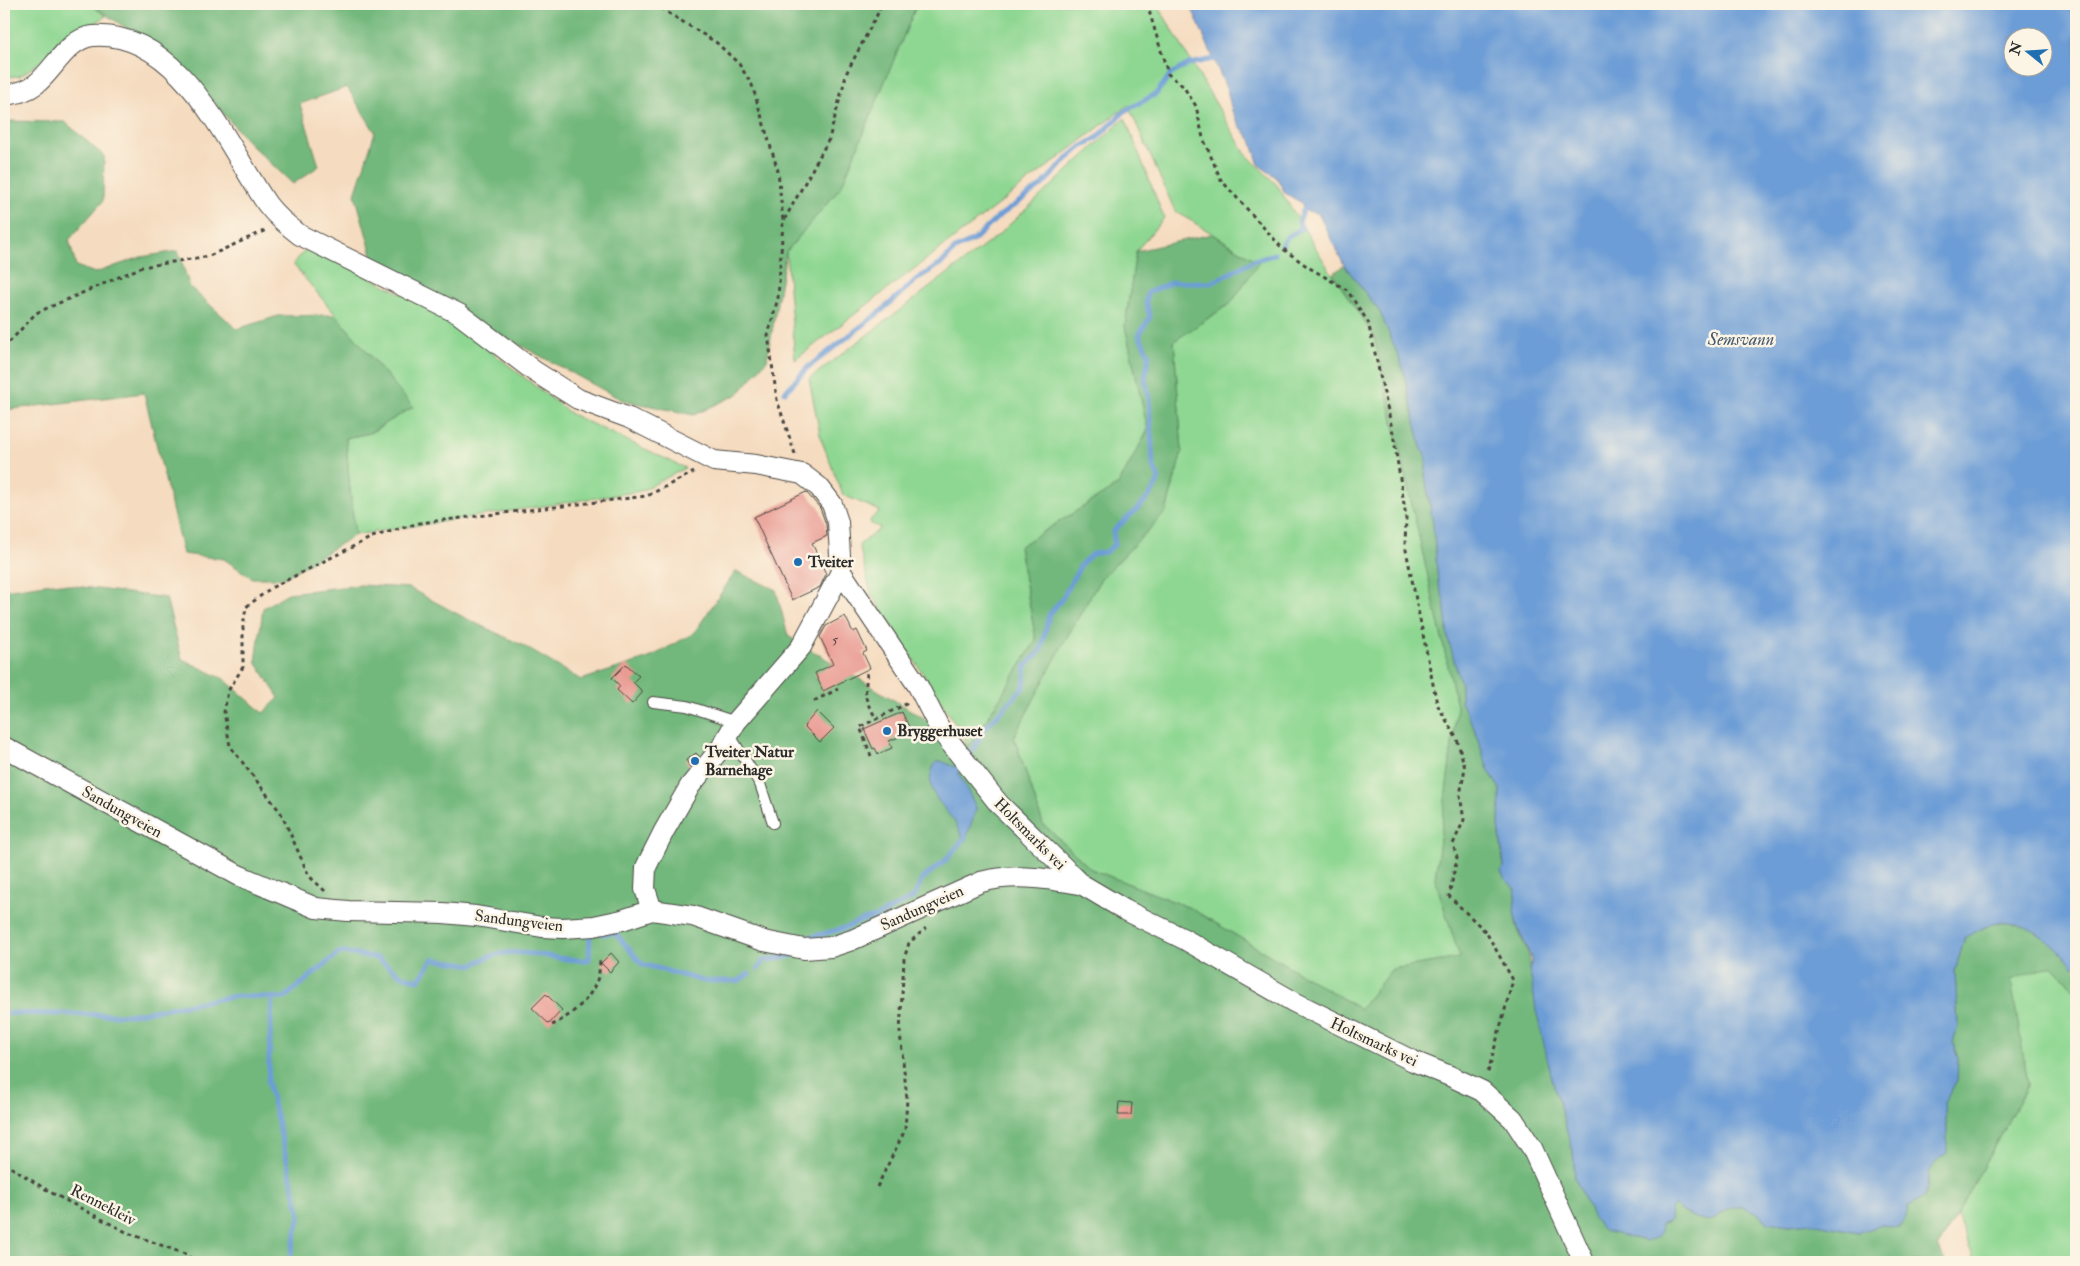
<svg xmlns="http://www.w3.org/2000/svg" width="2080" height="1266" font-family="'IM FELL Double Pica',serif">
	<rect width="100%" height="100%" fill="#fcf5e5"/>
	<filter id="ink" filterUnits="userSpaceOnUse"><feTurbulence type="fractalNoise" baseFrequency=".02" numOctaves="2"/><feDisplacementMap in="SourceGraphic" scale="10" xChannelSelector="R" yChannelSelector="G"/><feConvolveMatrix kernelMatrix="1 2 1 2 8 2 1 2 1" color-interpolation-filters="sRGB"/></filter>
	<filter id="wash" filterUnits="userSpaceOnUse"><feTurbulence type="fractalNoise" baseFrequency=".0096" numOctaves="4" result="noise"/><feDisplacementMap in="SourceGraphic" scale="20" xChannelSelector="R" yChannelSelector="G"/><feGaussianBlur stdDeviation="1.12" result="paint"/><feColorMatrix in="noise" values="0 0 0 0 0 0 0 0 0 0 0 0 0 0 0 0 0 1.4 0 .05"/><feComposite in="paint" operator="in"/></filter>
	<g filter="url(#wash)">
		<rect width="100%" height="100%" fill="#f5dcc0"/>
		<g fill="#8ed792" stroke="#5c815e">
			<polygon points="4,4 90,4 106,16 20,76 4,77"/>
			<polygon points="917,4 1157,4 1245,153 1277,185 1325,263 1374,336 1457,706 1435,879 1460,958 1392,969 1360,1009 1190,908 1091,869 1043,824 1014,737 1063,644 1100,580 1166,512 1182,451 1174,341 1231,303 1259,262 1175,211 1128,105 795,360 786,252 841,187"/>
			<polygon points="1125,118 1164,218 1136,251 1125,326 1148,430 1118,485 1019,547 1036,640 970,746 871,594 859,545 881,528 871,524 870,520 880,511 843,495 821,439 809,379 996,237"/>
			<polygon points="309,246 447,317 571,414 685,468 641,491 355,535 349,481 346,438 370,433 413,407 293,264"/>
			<polygon points="2052,965 2076,992 2076,1262 1975,1262 1957,1215 2028,1084 2010,980"/>
		</g>
		<g fill="#72b87c" stroke="#4e7254">
			<polygon points="90,4 917,4 841,187 786,252 767,360 738,394 694,415 622,400 464,315 373,258 355,194 375,132 347,87 300,104 319,166 293,184 249,143 179,63"/>
			<polygon points="4,121 65,122 104,156 103,201 69,240 76,266 95,273 141,257 178,251 190,287 237,329 278,316 336,315 413,407 369,433 346,438 349,481 355,535 284,578 252,578 224,559 183,554 144,393 4,410"/>
			<path d="M1212,234L1259,262L1231,303L1174,341L1182,451L1166,512L1100,580L1063,644L1014,737L1043,824L1091,869L1190,908L1360,1009L1392,969L1460,958L1435,879L1457,706L1374,336L1333,274L1344,265L1380,312L1402,365L1421,447L1427,460L1425,475L1433,523L1438,583L1444,600L1448,638L1461,685V702L1474,728L1488,769L1500,789L1499,826L1505,879L1516,889C1515,903 1513,916 1518,929C1523,944 1532,955 1530,971L1554,1087L1573,1151L1575,1178L1604,1230L1646,1241L1661,1224L1670,1220L1671,1208L1675,1205C1685,1216 1696,1219 1710,1221L1732,1207H1744L1757,1213L1768,1222L1789,1225L1811,1223L1859,1232L1882,1225L1899,1227L1906,1218L1908,1206L1925,1197L1930,1170L1947,1129L1944,1103L1957,1080L1958,1059L1953,1043L1958,1027L1955,971L1965,937C1975,933 1987,924 1998,923C2030,919 2057,947 2076,969V992L2052,965L2011,980L2028,1084L1957,1215L1938,1246L1945,1262H4V590L52,583L166,598L182,659L224,679L263,713L279,698L256,662L263,608L288,593L361,585L409,588L469,620L522,645L581,680L649,658L694,633L736,571L776,590L788,636L970,746L1036,640L1019,547L1118,485L1148,430L1125,326L1136,251Z"/>
		</g>
		<g fill="#6d9dd6" stroke="#4c6480" fill-rule="evenodd">
			<path d="M1190,4H2076V969C2057,947 2030,919 1998,923C1987,924 1975,933 1965,937L1955,971L1958,1027L1953,1043L1958,1059L1957,1080L1944,1103L1947,1129V1153C1927,1166 1929,1176 1925,1197L1908,1206L1906,1218L1899,1227L1882,1225L1859,1232L1811,1223L1789,1225L1768,1222L1757,1213L1744,1207H1732L1710,1221C1695,1219 1686,1215 1675,1205L1671,1208L1670,1220L1661,1224V1231L1658,1237L1646,1241L1604,1231L1593,1218L1575,1178L1573,1151L1554,1087L1536,1010L1530,971L1532,960L1518,928L1514,911L1516,889L1505,879L1501,872L1504,866L1499,826L1500,789L1488,769L1474,728L1461,702V685L1448,638L1444,600L1438,583L1433,523L1425,475L1427,460L1421,447L1402,365L1380,312L1344,265L1318,213L1303,210L1302,203L1285,193L1277,178L1259,165L1251,140L1240,126L1232,111L1227,90ZM2012,38H2042V68H2012Z"/>
			<path d="M941,761L955,767L957,766L960,769L958,772L976,807V811L965,841C960,835 958,827 954,821C939,800 921,788 936,762Z"/>
		</g>
		<g fill="none" stroke-linecap="round" stroke-linejoin="round">
			<g stroke="#6d9dd6" stroke-width="5">
				<polyline points="1282,245 1287,237 1302,228 1299,223 1303,210"/>
				<polyline points="785,392 807,368 880,312 917,279 941,264 955,249 974,240 998,217 1041,186 1067,159 1081,147 1097,138 1125,111 1156,94 1171,74 1189,64 1214,59"/>
				<path d="M970,755L985,728L1024,687L1026,666L1041,650L1049,615L1062,599L1082,563L1092,554L1106,552L1115,544L1113,532C1129,514 1152,501 1159,478L1153,466L1149,398L1145,378L1149,355L1139,335L1150,317L1146,302L1147,293L1172,282L1211,283L1255,260L1275,254"/>
				<polyline points="602,934 615,933 642,964 703,981 738,981 749,974"/>
				<polyline points="800,940 845,928 863,920 876,917 914,897 922,879 945,861 965,837 965,835"/>
				<polyline points="758,969 763,961 791,956"/>
				<polyline points="272,998 268,1082 300,1215 289,1262"/>
				<path d="M4,1013L128,1015L236,996L284,998L340,952L377,958L402,976L419,980L433,959L473,965C513,939 548,962 589,960L590,938"/>
			</g>
		</g>
		<g id="blocks">
			<g fill="#e99a92">
				<polygon points="806,492 820,508 826,524 827,536 812,543 826,574 820,587 792,600 754,517"/>
				<polygon points="845,616 853,632 857,630 867,651 863,653 870,668 823,691 815,673 833,664 820,637 826,626"/>
				<polygon points="626,664 639,676 633,682 643,692 632,704 617,690 620,686 612,678"/>
				<polygon points="817,711 834,728 820,742 804,726"/>
				<polygon points="902,712 911,732 889,741 892,748 878,754 875,748 873,749 864,729"/>
				<polygon points="696,753 699,756 690,767 686,760"/>
				<polygon points="611,953 619,962 610,972 601,963"/>
				<polygon points="546,994 562,1010 549,1024 532,1008"/>
				<polygon points="1119,1102 1132,1103 1131,1115 1118,1115"/>
			</g>
		</g>
	</g>
	<g filter="url(#ink)">
		<use href="#blocks" fill-opacity="0" stroke="#494641" stroke-width="1"/>
		<g fill="none" stroke-linecap="round" stroke-linejoin="round">
			<defs>
				<g id="service">
					<polyline points="653,702 687,706 736,722"/>
					<polyline points="729,734 760,784 773,823"/>
				</g>
				<g id="minor">
					<path d="M4,95C15,94 27,91 36,84C53,71 68,38 93,36C180,30 226,144 267,204C276,216 288,226 300,235L459,314L534,371L578,399L629,418L714,461L756,465L802,474L819,487L832,504L838,522L841,572"/>
					<polyline points="841,572 918,686 941,731 999,804 1081,884 1125,910 1184,939 1294,1002 1413,1061 1450,1076 1482,1091 1513,1119 1532,1148 1584,1262"/>
					<path d="M4,747L238,875L316,908L348,911L443,913L476,916L542,927L563,928L594,926L622,920L652,910L693,916L764,941L804,949L831,947L852,940L981,882C1015,873 1047,879 1081,884"/>
					<polyline points="652,910 645,889 646,867 664,831 690,786 721,748 736,722 801,647 841,572"/>
				</g>
			</defs>
			<use href="#service" stroke="#494641" stroke-width="12"/>
			<use href="#minor" stroke="#494641" stroke-width="22"/>
			<g stroke="#494641" stroke-width="3" stroke-dasharray="4 4" stroke-linecap="butt">
				<polyline points="641,4 657,6"/>
				<polyline points="654,4 717,43 739,64 752,85 778,171 783,221"/>
				<polyline points="1147,4 1168,74 1183,86 1196,106 1203,138 1221,180 1282,248 1308,267 1347,290 1368,322 1393,433 1406,517 1405,545 1437,704 1457,739 1465,768 1460,795 1464,820 1453,844 1457,858 1449,896 1486,932 1513,980 1487,1076"/>
				<polyline points="4,348 36,313 142,267 209,256 266,230"/>
				<polyline points="795,454 777,400 768,335 778,298 783,222 829,139 847,72 879,11 880,4"/>
				<path d="M867,673C865,695 863,699 877,719"/>
				<polyline points="814,701 838,689"/>
				<polyline points="871,756 860,727 908,703"/>
				<polyline points="325,891 309,876 281,813 230,746 224,712 228,691 243,667 243,627 246,607 271,588 372,537 419,523 647,496 694,472"/>
				<path d="M552,1025C568,1018 588,1001 595,985C599,977 600,967 600,958"/>
				<polyline points="4,1163 50,1192 128,1233 188,1255 193,1262"/>
				<polyline points="877,1187 905,1130 907,1099 900,1032 904,959 909,943 926,928"/>
			</g>
			<use href="#service" stroke="#fff" stroke-width="10"/>
			<use href="#minor" stroke="#fff" stroke-width="20"/>
		</g>
	</g>
	<g fill="#1f6fb2" stroke="#fcf5e5" stroke-width="2">
		<circle cx="798" cy="562" r="5"/>
		<circle cx="887" cy="731" r="5"/>
		<circle cx="695" cy="761" r="5"/>
	</g>
	<g text-anchor="middle" dominant-baseline="central" stroke-width="5" stroke-linejoin="round" paint-order="stroke">
		<g font-size="14" fill="#5a4745">
			<text x="835" y="639">5</text>
		</g>
		<g font-size="16" font-weight="bold" fill="#2b2b2b" stroke="#fcf5e5" text-anchor="start">
			<text x="808" y="562">Tveiter</text>
			<text x="897" y="731">Bryggerhuset</text>
			<text x="705" y="752">Tveiter Natur<tspan x="705" dy="18">Barnehage</tspan></text>
		</g>
		<g font-size="16" fill="#2b2b2b" stroke="#fcf5e5">
			<text transform="translate(122 812) rotate(29)">Sandungveien</text>
			<text transform="translate(1030 834) rotate(45)">Holtsmarks vei</text>
			<text transform="translate(922 908) rotate(-24)">Sandungveien</text>
			<text transform="translate(519 921) rotate(7)">Sandungveien</text>
			<text transform="translate(1374 1042) rotate(25)">Holtsmarks vei</text>
			<text transform="translate(103 1205) rotate(27)">Rennekleiv</text>
		</g>
		<g font-size="18" font-style="italic" fill="#45596f" stroke="#fcf5e5">
			<text x="1741" y="339">Semsvann</text>
		</g>
	</g>
	<rect width="2080" height="1266" fill="none" stroke="#fcf5e5" stroke-width="20"/>
	<g transform="translate(2028 52) rotate(287)"><circle r="24" fill="#fcf5e5" stroke="#a8a49b"/>
	<path d="M0-4L9 19L0 12L-9 19Z" fill="#1f6fb2"/>
	<text y="-8" font-size="14" font-weight="bold" text-anchor="middle" fill="#2b2b2b">N</text>
	</g>
</svg>
